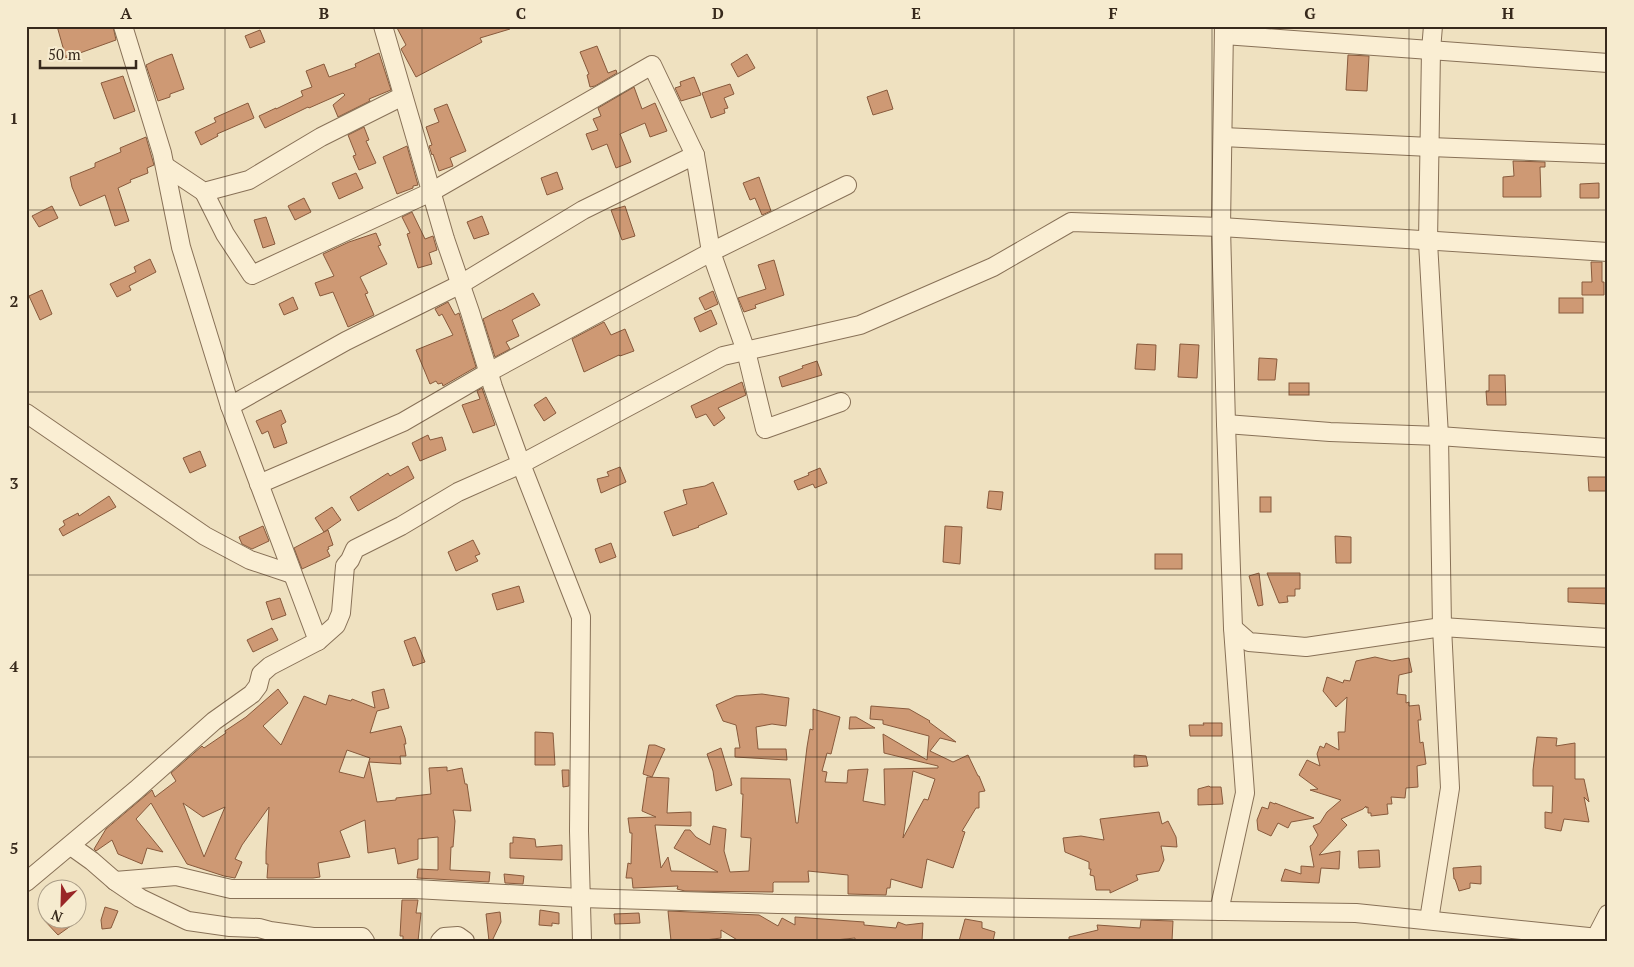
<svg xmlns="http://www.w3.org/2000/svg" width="1634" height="967" font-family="'PT Serif',serif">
	<rect width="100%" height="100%" fill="#efe1c0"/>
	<g fill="#ce9974" stroke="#885a3c" fill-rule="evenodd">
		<polygon points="57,26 113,26 116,40 66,58"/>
		<polygon points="396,26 510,26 510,29 480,38 482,42 416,77 401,49 406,45"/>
		<polygon points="260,30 265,42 250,48 245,36"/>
		<polygon points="597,46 608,73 616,70 617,73 595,86 590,87 587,75 589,74 580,52"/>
		<polygon points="379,53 391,90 369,99 370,101 338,117 333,105 345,95 343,93 309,108 308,107 265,128 259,116 276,108 276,109 303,96 301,91 312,87 306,71 324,64 329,77 356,67 355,64"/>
		<polygon points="172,54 184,89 170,94 170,97 158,101 146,65 156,60"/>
		<polygon points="747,54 755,68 738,77 731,64"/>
		<polygon points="1348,55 1369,56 1367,91 1346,90"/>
		<polygon points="123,76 135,111 114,119 101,83"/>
		<polygon points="694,77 701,95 681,101 675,88 681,86 680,82"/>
		<polygon points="730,84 734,94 724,98 728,108 724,109 725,113 711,118 702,93"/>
		<polygon points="634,87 642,109 655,103 667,131 650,137 645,123 620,134 631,162 616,168 607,144 592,150 586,134 598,130 593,119 601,116 598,108"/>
		<polygon points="887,90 893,109 873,115 867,97"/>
		<polygon points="248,103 254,118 217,134 218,136 201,145 195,132 216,122 214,118"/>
		<polygon points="447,104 466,151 450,158 453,166 439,171 433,154 432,155 429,146 432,145 426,127 439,122 434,109"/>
		<polygon points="364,127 369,140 366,141 376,163 359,170 353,156 356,155 348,135"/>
		<polygon points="146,137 154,165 147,168 148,173 130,180 131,182 118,188 129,221 115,226 105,195 80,206 72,187 70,177 95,167 95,163 121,152 120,148"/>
		<polygon points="407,146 418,185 413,186 413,188 397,194 383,157"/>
		<polygon points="1513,161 1545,162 1545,167 1540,167 1541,197 1503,197 1503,177 1514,176"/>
		<polygon points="557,172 563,189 547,195 541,178"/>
		<polygon points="356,173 363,188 339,199 332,183"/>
		<polygon points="759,177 771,211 762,215 755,198 750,200 743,183"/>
		<polygon points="1599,183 1599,198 1580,198 1580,184"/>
		<polygon points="304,198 311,212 295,220 288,206"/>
		<polygon points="52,206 58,218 39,227 32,216"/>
		<polygon points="625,206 635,236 622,240 611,210"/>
		<polygon points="412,212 425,239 433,236 437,250 429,253 432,264 418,268 407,234 410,233 402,217"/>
		<polygon points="482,216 489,234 474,239 467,222"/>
		<polygon points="266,217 275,244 263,248 254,220"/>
		<polygon points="376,233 381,245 378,246 387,264 360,277 368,293 365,294 374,315 348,327 333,292 320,296 315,283 334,276 323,254 349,242"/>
		<polygon points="150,259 156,272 129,286 131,290 117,297 110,284 136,272 134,267"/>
		<polygon points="774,260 784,295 755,305 756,308 744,312 738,298 766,289 758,265"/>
		<polygon points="1591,262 1602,262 1602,282 1604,282 1604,295 1582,295 1582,282 1592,282"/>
		<polygon points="42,290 52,314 40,320 29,296"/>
		<polygon points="713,291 718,304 705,310 699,298"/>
		<polygon points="533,293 540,305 512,320 519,336 506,342 510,349 495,357 483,319 500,310 500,311"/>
		<polygon points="293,297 298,309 284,315 279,304"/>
		<rect x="1559" y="298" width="24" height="15"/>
		<polygon points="448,302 455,315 459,313 476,367 443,386 442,383 438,384 436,381 430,384 416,350 453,335 442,314 439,316 435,309"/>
		<polygon points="711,310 717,324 700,332 694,318"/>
		<polygon points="604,322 611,335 625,329 634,351 620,356 619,355 584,372 572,339"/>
		<polygon points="1137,344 1156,345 1155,370 1135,369"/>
		<polygon points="1180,344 1199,345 1197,378 1178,377"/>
		<polygon points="1259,358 1277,359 1275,380 1258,380"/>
		<polygon points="817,361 822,375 782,387 779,377 803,368 802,366"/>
		<polygon points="1489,375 1505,375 1506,405 1487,405 1486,391 1489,391"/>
		<polygon points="742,382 746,395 718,408 725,418 714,426 706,414 696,418 691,406"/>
		<rect x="1289" y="383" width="20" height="12"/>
		<polygon points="482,388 495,425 473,433 462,405 480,399 477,391"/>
		<polygon points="546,397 556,413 544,421 534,405"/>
		<polygon points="281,410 286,422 281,425 287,443 274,448 268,431 262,434 256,421"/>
		<polygon points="428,435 430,440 442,437 446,450 420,461 412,443"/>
		<polygon points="200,451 206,466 190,473 183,458"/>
		<polygon points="408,466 414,478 358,511 350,497 388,473 390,476"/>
		<polygon points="620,467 626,482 601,493 597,479 609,476 607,472"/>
		<polygon points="820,468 827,483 815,488 813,484 798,490 794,481 809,475 808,473"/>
		<polygon points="1588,477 1607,477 1607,491 1589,491"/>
		<polygon points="713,482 727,514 698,526 699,527 673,536 664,512 687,504 683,490 705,486"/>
		<polygon points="989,491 1003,492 1001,510 987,508"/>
		<polygon points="109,496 116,507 63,536 59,529 65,525 63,521 78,513 79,516"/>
		<rect x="1260" y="497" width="11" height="15"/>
		<polygon points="332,507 341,520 324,532 315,518"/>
		<polygon points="263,526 269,541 252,549 242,544 239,537"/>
		<polygon points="945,526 962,527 960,564 943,562"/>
		<polygon points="328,530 333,545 328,547 329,549 327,550 330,556 302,569 294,548"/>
		<polygon points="1335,536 1351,537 1351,563 1336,563"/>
		<polygon points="473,540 480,554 475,556 478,561 456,571 448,552"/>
		<polygon points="611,543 616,557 600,563 595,549"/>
		<rect x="1155" y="554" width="27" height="15"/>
		<polygon points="1259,573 1263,605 1258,606 1249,576"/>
		<polygon points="1267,573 1300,573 1300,589 1295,589 1295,596 1287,596 1288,602 1279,603"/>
		<polygon points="519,586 524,602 497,610 492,594"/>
		<polygon points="1568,588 1608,588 1607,604 1568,602"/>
		<polygon points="280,598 286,615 272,620 266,602"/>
		<polygon points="272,628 278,640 253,652 247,640"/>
		<polygon points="415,637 425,662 413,666 404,641"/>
		<polygon points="1375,657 1392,661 1409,658 1412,672 1399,675 1397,694 1406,695 1406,703 1409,702 1409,706 1419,705 1421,720 1418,720 1420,743 1423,742 1426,764 1417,766 1418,787 1406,788 1405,798 1391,797 1392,804 1387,804 1388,814 1371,816 1371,813 1368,813 1368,807 1366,808 1366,806 1363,809 1341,819 1347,825 1319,855 1340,851 1339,869 1321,868 1319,883 1281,881 1285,869 1301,874 1301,866 1314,867 1310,846 1312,845 1318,835 1313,826 1320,823 1327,812 1341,800 1310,790 1318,789 1299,775 1307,760 1320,766 1317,754 1320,746 1324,748 1326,743 1339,750 1338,732 1345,732 1347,697 1336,707 1323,691 1327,677 1343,683 1344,680 1350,681 1356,661"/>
		<path d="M278,689L288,703L263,726L281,745L304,696L326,705L329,695L351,701L352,699L375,708L372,692L384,689L389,708L377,711L370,733L401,726L405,738L406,744H404L406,756H400L401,764L369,762L377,802L396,800V798L431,794L429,768L447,767V771L462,768L465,784H467L471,811L453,810L455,821L453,847H451L450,870L490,872L489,882L417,878L418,869L438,870V837L418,839V859L398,864L395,848L368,853L365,820L340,831L350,857L318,863L320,877L313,878H267L268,864H266V852L269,807L242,845L235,859L242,862L235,878L224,876L187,864L151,803L136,819L163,852L147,848L142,864L118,854L112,840L96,851L94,849L106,829L152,790L155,797L176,781L171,773L202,746L204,748L226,733L225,731L246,717ZM347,750L370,758L364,778L339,772ZM183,803L203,817L225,807L204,857Z"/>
		<polygon points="762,694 789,698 786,726 772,724 756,727 758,749 786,749 787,760 735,757 735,748 740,748 736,725 723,721 716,705 736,696"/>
		<path d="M871,706L909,709L930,721L929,722L956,742L940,738L930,751L953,762L968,755L978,776H979L985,791L979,792V808H976L962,831L965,832L953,868L927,859L922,888L891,879L890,888H887L886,895L848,894V875L808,871L809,882H774L773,883V892L685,891L677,889L678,886L633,888L632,878H626L628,863L631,864L632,833H630L628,818L656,817L642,811L647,777L669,778L667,813L691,812V826L655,825L661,868L668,857L671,871L718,872L674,848L685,830H690L696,837L710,845L713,826L726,829L724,851L730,872L749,871L751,838L741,837L743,794H741V778L790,779L796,823H798L807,747L810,729L813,730V709L840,717L831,754L827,753L822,771L827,772L825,782L847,783L848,770L868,769L863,801L885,805L884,769L938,768V766L884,753L883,734L927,760L929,736L883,724V720L870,719ZM913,771L935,779L928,800L924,799L903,838Z"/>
		<polygon points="850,717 856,717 875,728 849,729"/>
		<polygon points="1203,723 1222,723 1222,736 1190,736 1189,725 1204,725"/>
		<polygon points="535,732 553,733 555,765 535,765"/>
		<polygon points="1537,737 1557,738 1556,746 1575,743 1575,779 1584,779 1589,802 1584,797 1589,822 1564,819 1561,831 1545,828 1545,812 1552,813 1553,786 1533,786 1533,770"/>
		<polygon points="649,745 655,745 665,749 652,777 643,774"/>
		<polygon points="721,748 732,785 716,791 713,771 707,754"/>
		<polygon points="1134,755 1146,756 1148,766 1134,767"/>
		<polygon points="562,770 569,770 569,786 563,787"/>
		<polygon points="1209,786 1210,787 1221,787 1223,804 1198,805 1198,789"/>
		<polygon points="1270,802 1275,804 1275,803 1314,818 1291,822 1288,828 1278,823 1271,836 1258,830 1257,820 1262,807 1268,809"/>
		<polygon points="1159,812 1162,824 1168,821 1176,837 1177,847 1161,846 1164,860 1159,871 1136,875 1138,880 1110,893 1110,890 1096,890 1094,876 1090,875 1091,869 1089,869 1089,862 1065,852 1063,838 1081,836 1104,840 1100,819"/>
		<polygon points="513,837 535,839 536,847 562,845 562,860 510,858 510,843 513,843"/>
		<polygon points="1379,850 1380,867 1359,868 1358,851"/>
		<polygon points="1481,866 1481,884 1470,883 1470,888 1459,891 1455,879 1454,879 1453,868"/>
		<polygon points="504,874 524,876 523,884 505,883"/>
		<polygon points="402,900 418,900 416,913 421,913 418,941 403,941 403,936 400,936"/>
		<polygon points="105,907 118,911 111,928 102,929 101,920"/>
		<polygon points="540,910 559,913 559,924 552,923 552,926 539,925"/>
		<polygon points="668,911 759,915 778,926 782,918 795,925 795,917 864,922 864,925 896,928 898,922 906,925 923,923 922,941 855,941 855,938 825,941 739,941 721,930 721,938 697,941 671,941"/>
		<polygon points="500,912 501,922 492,941 489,941 486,914"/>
		<polygon points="639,913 640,923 615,924 614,914"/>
		<polygon points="965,919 982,922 982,928 995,932 993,941 959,941"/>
		<polygon points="44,920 79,920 58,935"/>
		<polygon points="1141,920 1173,921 1172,941 1069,941 1069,937 1098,930 1097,925 1140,928"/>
	</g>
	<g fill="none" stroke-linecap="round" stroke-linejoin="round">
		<defs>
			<g id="minor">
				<polyline points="123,26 162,153 181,247 230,406 318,641"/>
				<polyline points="1224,35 1608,63"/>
				<polyline points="1223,137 1430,147 1608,154"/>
				<polyline points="165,166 204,192 249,180 321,137 403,96"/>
				<polyline points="204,192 225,234 252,275 431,192 652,65 695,155 711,252 746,351 765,429 841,402"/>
				<polyline points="230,406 346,341 461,284 583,210 695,155"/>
				<polyline points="26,413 205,536 250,560 292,574"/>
				<polyline points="1226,424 1330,432 1439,436 1608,448"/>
				<polyline points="259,484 403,422 489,372 711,252 847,185"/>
				<polyline points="1233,628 1249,642 1306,647 1442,627 1608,638"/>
				<polyline points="71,846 92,861 115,881 140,898 188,921 230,927 259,928 270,931 313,937 362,937 365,941"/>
				<polyline points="115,881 176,876 231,889 415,889 581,898 778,904 1356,913 1608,939"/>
				<polyline points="26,882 136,790 214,721 252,694 258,686 261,674 270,666 318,641 336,625 341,613 345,566 350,560 355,549 401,526 458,492 521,464 493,387 470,312 445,239 383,26"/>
				<polyline points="1219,911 1245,793 1233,628 1226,424 1221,227 1224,26"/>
				<polyline points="1429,920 1450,788 1442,627 1439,436 1428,242 1431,50 1433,26"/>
				<polyline points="440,941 444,937 458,936 465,941"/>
				<polyline points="582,941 579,831 581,617 521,464 723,356 860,325 993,267 1071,222 1221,227 1608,252"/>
				<polyline points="1594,941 1608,914"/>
			</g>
		</defs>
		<use href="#minor" stroke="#887157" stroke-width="20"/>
		<use href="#minor" stroke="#faeed3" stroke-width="18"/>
	</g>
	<path fill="none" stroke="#37291c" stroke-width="1" stroke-opacity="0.55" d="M225,26V941M422,26V941M620,26V941M817,26V941M1014,26V941M1212,26V941M1409,26V941M26,210H1608M26,392H1608M26,575H1608M26,757H1608"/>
	<rect width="1634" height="967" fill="none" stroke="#f6ebcf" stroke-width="55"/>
	<g transform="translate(62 904) rotate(203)"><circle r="24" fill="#f6ebcf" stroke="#aa9d87"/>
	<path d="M0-4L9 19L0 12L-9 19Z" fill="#992627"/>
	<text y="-8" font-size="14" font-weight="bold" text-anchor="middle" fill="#37291c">N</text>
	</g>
	<path d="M40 60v8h96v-8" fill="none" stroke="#37291c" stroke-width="2.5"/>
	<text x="48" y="60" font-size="15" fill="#37291c" stroke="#f6ebcf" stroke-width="4" paint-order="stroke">50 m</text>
	<rect x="28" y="28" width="1578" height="912" fill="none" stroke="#37291c" stroke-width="2"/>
	<g font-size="16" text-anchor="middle" font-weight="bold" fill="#37291c">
		<text x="126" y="19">A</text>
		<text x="324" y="19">B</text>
		<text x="521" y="19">C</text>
		<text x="718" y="19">D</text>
		<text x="916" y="19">E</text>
		<text x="1113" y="19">F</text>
		<text x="1310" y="19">G</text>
		<text x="1508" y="19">H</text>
		<text x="14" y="124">1</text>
		<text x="14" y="307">2</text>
		<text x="14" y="489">3</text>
		<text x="14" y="672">4</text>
		<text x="14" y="854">5</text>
	</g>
</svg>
